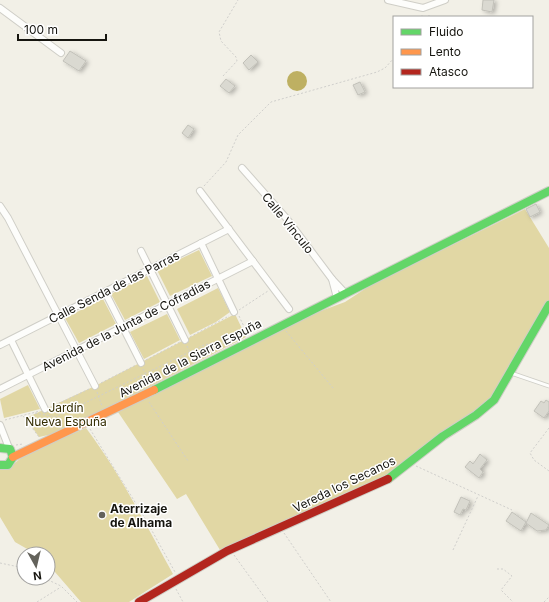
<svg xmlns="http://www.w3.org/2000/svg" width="549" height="602" font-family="Inter,sans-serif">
	<defs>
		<filter id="shadow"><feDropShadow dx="2.5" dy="1.5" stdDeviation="2" flood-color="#0004"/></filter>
	</defs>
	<rect width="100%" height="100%" fill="#f2f0e7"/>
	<g fill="#e1d7a4">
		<polygon points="525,209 549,248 549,301 491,399 387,476 222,551 220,550 186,494 177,499 118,412 310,315 345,302 371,285"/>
		<polygon points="199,250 212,276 170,296 157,270"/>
		<polygon points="147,276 160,302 125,320 111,294"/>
		<polygon points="218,288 230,312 216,322 190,335 177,309"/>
		<polygon points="103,299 116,324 79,343 65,318"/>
		<polygon points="167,314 180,340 144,359 130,332"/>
		<polygon points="235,314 246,337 89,418 53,434 39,437 26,418 95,386"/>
		<polygon points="28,385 40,409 4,418 0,399"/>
		<path d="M86,428C120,473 146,525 173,574L129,602H81L48,564V554H36L15,542L0,517V469L9,468L27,453Z"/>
	</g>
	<circle fill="#beb062" cx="297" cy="81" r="10"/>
	<g fill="#dad9d1" stroke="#c2c1b9" filter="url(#shadow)">
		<polygon points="483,0 494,0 492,12 482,10"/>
		<polygon points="70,51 86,61 79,71 63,61"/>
		<polygon points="251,55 258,62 249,70 243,63"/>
		<polygon points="226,79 235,86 229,93 220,86"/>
		<polygon points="360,82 365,92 358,95 353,85"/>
		<polygon points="188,125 194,129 188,138 182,133"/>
		<polygon points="536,204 540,212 530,217 526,209"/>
		<polygon points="546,400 549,402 549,411 544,418 534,411 541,401 544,403"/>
		<polygon points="480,454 487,460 480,469 483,472 479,478 465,467 470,461 473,464"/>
		<polygon points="461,497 470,501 466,510 463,509 460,515 454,512"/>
		<polygon points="512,512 526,522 521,531 506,521"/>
		<polygon points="531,513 549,525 546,530 537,531 526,523"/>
	</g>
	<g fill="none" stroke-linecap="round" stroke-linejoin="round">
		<defs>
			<polyline id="lane" points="511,373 549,386"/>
			<g id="street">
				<polyline points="388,0 423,8 445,0"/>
				<polyline points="0,8 61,53"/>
				<polyline points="242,168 287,219 332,279"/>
				<polyline points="200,191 289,309"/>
				<polyline points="0,206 8,218 95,386"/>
				<polyline points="201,243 234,312"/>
				<polyline points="141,251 185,340"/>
				<polyline points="105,292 141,363"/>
				<polyline points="337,298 332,279 346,294"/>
				<polyline points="11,340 45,409"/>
				<polyline points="0,345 229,229"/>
				<polyline points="0,389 253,261"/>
				<polyline points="0,425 9,448"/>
			</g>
			<g id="fast">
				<polyline points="154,390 549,191"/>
				<polyline points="0,448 10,449 13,457 8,465 0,465"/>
				<polyline points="388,479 443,436 476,415 494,400 549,305"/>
			</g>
			<polyline id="slow" points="13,457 154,390"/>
			<polyline id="jam" points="139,602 227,551 388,479"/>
		</defs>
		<use href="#lane" stroke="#cfcec7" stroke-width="4.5"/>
		<use href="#street" stroke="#cfcec7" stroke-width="8"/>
		<use href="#fast" stroke="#cfcec7" stroke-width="10"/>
		<use href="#slow" stroke="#cfcec7" stroke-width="10"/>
		<use href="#jam" stroke="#cfcec7" stroke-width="10"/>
		<g stroke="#d0cfcc" stroke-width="1" stroke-dasharray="2 2" stroke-linecap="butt">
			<polyline points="421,17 423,14"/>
			<polyline points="429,17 429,13"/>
			<polyline points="223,76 237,61 236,57 221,41 219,32 238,0"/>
			<polyline points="204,186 226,162 238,135 271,102 377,72 385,68 394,58"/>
			<polyline points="239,310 268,291"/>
			<polyline points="239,316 248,335"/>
			<polyline points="286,331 333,388"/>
			<polyline points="190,337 229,316"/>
			<polyline points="187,346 194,361"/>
			<polyline points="146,360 180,342"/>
			<polyline points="143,369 151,384"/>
			<polyline points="101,383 136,365"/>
			<polyline points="97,392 102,406"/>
			<polyline points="149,402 188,461"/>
			<polyline points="51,407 89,389"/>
			<polyline points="35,413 56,417 204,345 213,343 230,343"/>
			<polyline points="23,416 39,437"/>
			<polyline points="5,420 40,411"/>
			<polyline points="549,428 530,453 534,460 549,471"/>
			<polyline points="90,429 146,520 175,572"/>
			<polyline points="16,445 23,444"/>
			<polyline points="416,466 512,510"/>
			<polyline points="284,533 331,602"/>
			<polyline points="453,550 478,496"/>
			<polyline points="234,555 268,602"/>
			<polyline points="0,563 24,568"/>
			<polyline points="497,569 503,569 512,576 501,590 513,602"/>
			<polyline points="44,578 61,586 77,602"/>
			<polyline points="176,589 183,602"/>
			<polyline points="37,602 61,587"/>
			<polyline points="544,602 549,597"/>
		</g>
		<use href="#lane" stroke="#fdfdfb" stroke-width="3"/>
		<use href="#street" stroke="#fdfdfb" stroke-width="6"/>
		<use href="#fast" stroke="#63d668" stroke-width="8"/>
		<use href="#slow" stroke="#ff974d" stroke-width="8"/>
		<use href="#jam" stroke="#b3261e" stroke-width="8"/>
	</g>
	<circle fill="#63625b" stroke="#fff" stroke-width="1.5" cx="102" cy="515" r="4"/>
	<g text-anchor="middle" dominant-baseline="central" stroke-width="3" stroke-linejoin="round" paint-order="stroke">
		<g font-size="12" fill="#16150f" stroke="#fff">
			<text transform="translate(288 223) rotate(51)">Calle Vínculo</text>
			<text transform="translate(114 287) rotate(-27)">Calle Senda de las Parras</text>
			<text transform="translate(126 325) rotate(-27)">Avenida de la Junta de Cofradías</text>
			<text transform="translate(190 358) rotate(-27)">Avenida de la Sierra Espuña</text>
			<text transform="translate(344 484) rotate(-26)">Vereda los Secanos</text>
		</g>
		<g font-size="12" fill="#332c00" stroke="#fff">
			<text x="66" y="407">Jardín<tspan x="66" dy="14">Nueva Espuña</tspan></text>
		</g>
		<g font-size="12" font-weight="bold" fill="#16150f" stroke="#fff" text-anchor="start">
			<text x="110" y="508">Aterrizaje<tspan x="110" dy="14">de Alhama</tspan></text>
		</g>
	</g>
	<rect x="393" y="16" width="140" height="72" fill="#ffffff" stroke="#a2a19f"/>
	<rect x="401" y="29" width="20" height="6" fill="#63d668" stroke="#a2a19f"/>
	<text x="429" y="36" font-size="12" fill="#16150f">Fluido</text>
	<rect x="401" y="49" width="20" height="6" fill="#ff974d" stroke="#a2a19f"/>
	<text x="429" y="56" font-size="12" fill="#16150f">Lento</text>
	<rect x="401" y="69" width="20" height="6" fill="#b3261e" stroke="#a2a19f"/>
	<text x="429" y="76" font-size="12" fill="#16150f">Atasco</text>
	<g transform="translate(36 566) rotate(172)"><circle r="19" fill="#ffffff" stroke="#a2a19f"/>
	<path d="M0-3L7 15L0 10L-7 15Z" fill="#63625b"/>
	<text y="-6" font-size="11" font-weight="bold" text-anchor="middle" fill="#16150f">N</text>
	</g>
	<path d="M18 34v6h88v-6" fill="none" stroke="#16150f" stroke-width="2"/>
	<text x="24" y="34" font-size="12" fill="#16150f" stroke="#ffffff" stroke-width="3" paint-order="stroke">100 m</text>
</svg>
